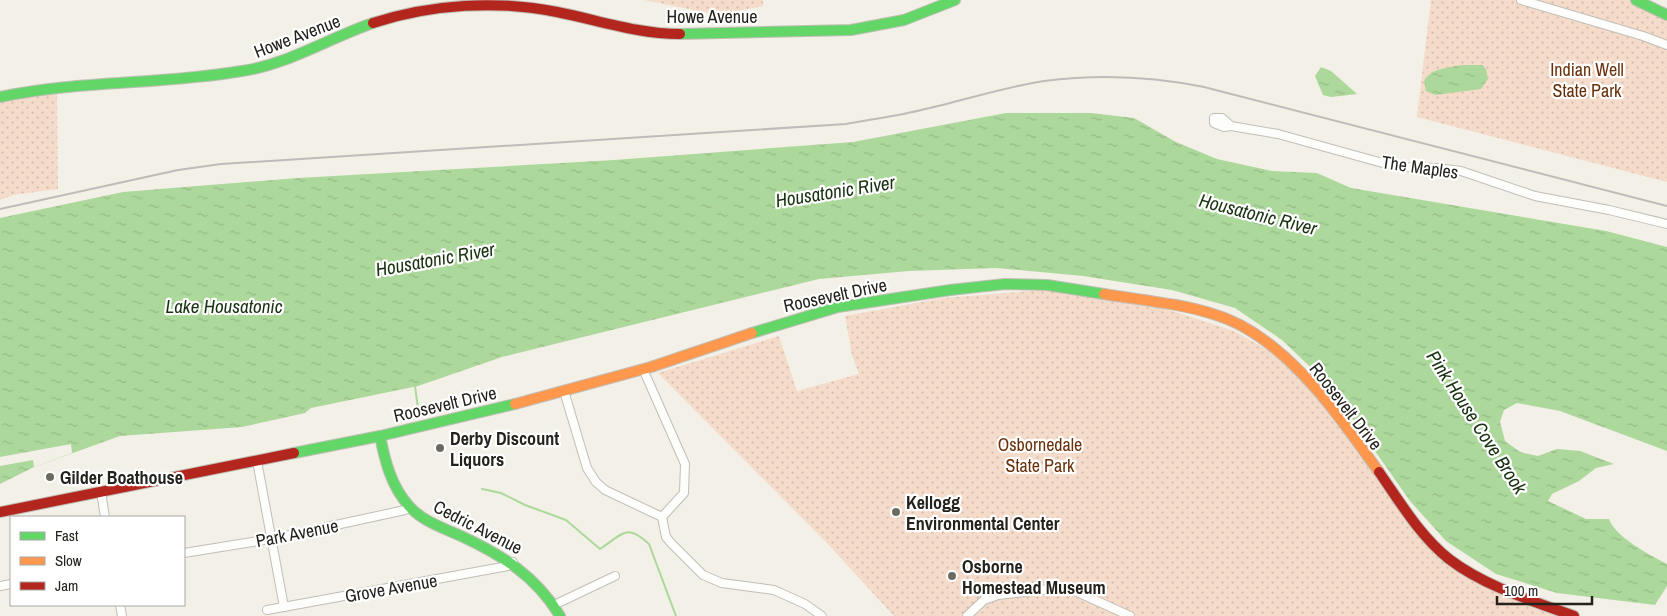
<svg xmlns="http://www.w3.org/2000/svg" width="1667" height="616" font-family="'Archivo Narrow',sans-serif">
	<defs>
		<pattern id="grass-dots" width="8" height="8" patternUnits="userSpaceOnUse" patternTransform="scale(1.25)"><rect width="8" height="8" fill="#f5dbca"/><path d="M2 2h.1M6 6h.1" fill="none" stroke="#d2bcad" stroke-width="1.8" stroke-linecap="round"/></pattern>
		<pattern id="water-ripples" width="26" height="14" patternUnits="userSpaceOnUse" patternTransform="scale(1.25)"><rect width="26" height="14" fill="#add89c"/><path d="M2 4q2-2 4 0t4 0M15 11q2-2 4 0t4 0" fill="none" stroke="#95b986"/></pattern>
	</defs>
	<rect width="100%" height="100%" fill="#f3f0e7"/>
	<g fill="url(#grass-dots)">
		<polygon points="644,0 763,0 763,6 719,15"/>
		<polygon points="1431,0 1639,0 1667,13 1667,182 1417,117"/>
		<polygon points="57,90 58,189 13,195 0,200 0,102"/>
		<polygon points="1045,290 1157,306 1234,331 1278,356 1306,381 1442,557 1461,573 1556,616 894,616 825,541 658,373 779,336 797,391 859,374 852,355 845,316 943,298"/>
	</g>
	<g fill="url(#water-ripples)">
		<path d="M1464,65H1482L1486,69L1488,79L1481,89L1435,95L1426,91L1424,81C1431,68 1450,67 1464,65Z"/>
		<polygon points="1321,67 1331,71 1357,94 1331,97 1323,95 1315,76"/>
		<path d="M1006,113H1091L1134,118L1176,142L1217,159L1272,171L1317,173L1351,188L1606,231L1667,247V451L1560,411L1517,403L1504,410L1500,422L1505,441L1520,452L1538,456L1557,449L1580,451L1614,464L1596,468L1579,481L1552,494L1548,501L1586,519H1609C1615,537 1650,555 1667,564V586L1655,605L1557,593L1496,574L1446,541L1410,501L1328,384L1282,340L1235,308L1172,290L1083,276L996,268L909,271L819,279L502,357L418,386L311,408L305,413L242,427L120,436L34,467L0,484V218L123,192L298,178L614,160L853,142Z"/>
	</g>
	<polygon fill="#f3f0e7" points="71,444 72,453 34,467 33,460 0,466 0,457"/>
	<g fill="none" stroke-linecap="round" stroke-linejoin="round">
		<g stroke="#add89c" stroke-width="2">
			<polyline points="415,386 419,416"/>
			<path d="M482,489L501,493L525,505L566,520L600,549C622,535 626,522 649,544L676,616"/>
		</g>
		<defs>
			<g id="street">
				<polyline points="1521,0 1643,36 1667,45"/>
				<polyline points="1231,126 1222,118 1214,118 1214,123 1224,127 1231,126 1278,134 1397,167 1437,168 1461,171 1535,196 1609,210 1667,224"/>
				<polyline points="643,369 685,464 684,493 662,517"/>
				<polyline points="564,391 587,468 596,482 605,490 662,517 666,537 671,543 703,575 722,583 774,590 805,604 822,616"/>
				<polyline points="257,461 284,607"/>
				<polyline points="101,492 105,517"/>
				<polyline points="184,553 271,539 405,510 409,507"/>
				<polyline points="0,586 11,584"/>
				<polyline points="120,605 122,616"/>
				<polyline points="554,605 615,576"/>
				<polyline points="267,610 508,566 513,562"/>
				<polyline points="967,616 984,600 998,595 1050,589 1075,591 1130,616"/>
			</g>
			<g id="fast">
				<polyline points="1636,0 1667,15"/>
				<polyline points="680,34 851,30 904,20 955,0"/>
				<path d="M0,97C80,80 161,85 242,71C289,64 329,38 373,23"/>
				<polyline points="752,333 838,307 950,290 1005,284 1047,285 1104,294"/>
				<path d="M380,436C385,461 391,486 409,506C422,521 443,528 461,536C502,555 536,576 560,616"/>
				<polyline points="294,453 380,436 515,404"/>
			</g>
			<g id="slow">
				<path d="M1104,294C1140,300 1178,303 1213,314C1285,335 1338,415 1379,472"/>
				<polyline points="515,404 651,367 752,333"/>
			</g>
			<g id="jam">
				<path d="M373,23C431,4 498,0 557,12C598,20 638,34 680,34"/>
				<path d="M1379,472C1400,502 1420,536 1449,559C1484,586 1533,601 1574,616"/>
				<polyline points="0,512 294,453"/>
			</g>
		</defs>
		<use href="#street" stroke="#c0beb7" stroke-width="10"/>
		<use href="#fast" stroke="#c0beb7" stroke-width="12"/>
		<use href="#slow" stroke="#c0beb7" stroke-width="12"/>
		<use href="#jam" stroke="#c0beb7" stroke-width="12"/>
		<use href="#street" stroke="#fdfdfb" stroke-width="8"/>
		<use href="#fast" stroke="#63d668" stroke-width="10"/>
		<use href="#slow" stroke="#ff974d" stroke-width="10"/>
		<use href="#jam" stroke="#b3261e" stroke-width="10"/>
		<path stroke="#bdbcba" stroke-width="2" d="M0,209L178,170L221,164L846,124C872,119 899,116 925,109C965,100 1004,87 1044,81C1097,74 1151,76 1204,87L1667,206"/>
	</g>
	<g fill="#6c6a63" stroke="#fff" stroke-width="2">
		<circle cx="440" cy="448" r="5"/>
		<circle cx="50" cy="477" r="5"/>
		<circle cx="896" cy="512" r="5"/>
		<circle cx="952" cy="576" r="5"/>
	</g>
	<g text-anchor="middle" dominant-baseline="central" stroke-width="4.5" stroke-linejoin="round" paint-order="stroke">
		<g font-size="18" fill="#24221c" stroke="#fff">
			<text x="712" y="16">Howe Avenue</text>
			<text transform="translate(297 36) rotate(-21)">Howe Avenue</text>
			<text transform="translate(1420 167) rotate(8)">The Maples</text>
			<text transform="translate(835 295) rotate(-12)">Roosevelt Drive</text>
			<text transform="translate(445 404) rotate(-13)">Roosevelt Drive</text>
			<text transform="translate(1346 406) rotate(52)">Roosevelt Drive</text>
			<text transform="translate(478 527) rotate(27)">Cedric Avenue</text>
			<text transform="translate(297 533) rotate(-11)">Park Avenue</text>
			<text transform="translate(391 588) rotate(-10)">Grove Avenue</text>
		</g>
		<g font-size="18" fill="#69300a" stroke="#fff">
			<text x="1587" y="69">Indian Well<tspan x="1587" dy="21">State Park</tspan></text>
			<text x="1040" y="444">Osbornedale<tspan x="1040" dy="21">State Park</tspan></text>
		</g>
		<g font-size="18" font-weight="bold" fill="#24221c" stroke="#fff" text-anchor="start">
			<text x="450" y="438">Derby Discount<tspan x="450" dy="21">Liquors</tspan></text>
			<text x="60" y="477">Gilder Boathouse</text>
			<text x="906" y="502">Kellogg<tspan x="906" dy="21">Environmental Center</tspan></text>
			<text x="962" y="566">Osborne<tspan x="962" dy="21">Homestead Museum</tspan></text>
		</g>
		<g font-size="19" font-style="italic" fill="#183110" stroke="#fff">
			<text transform="translate(835 191) rotate(-9)">Housatonic River</text>
			<text transform="translate(1258 214) rotate(14)">Housatonic River</text>
			<text transform="translate(435 259) rotate(-10)">Housatonic River</text>
			<text x="224" y="306">Lake Housatonic</text>
			<text transform="translate(1477 422) rotate(57)">Pink House Cove Brook</text>
		</g>
	</g>
	<rect x="10" y="516" width="175" height="90" fill="#ffffff" stroke="#a7a7a4"/>
	<rect x="20" y="532" width="25" height="8" fill="#63d668" stroke="#a7a7a4"/>
	<text x="55" y="541" font-size="15" fill="#24221c">Fast</text>
	<rect x="20" y="557" width="25" height="8" fill="#ff974d" stroke="#a7a7a4"/>
	<text x="55" y="566" font-size="15" fill="#24221c">Slow</text>
	<rect x="20" y="582" width="25" height="8" fill="#b3261e" stroke="#a7a7a4"/>
	<text x="55" y="591" font-size="15" fill="#24221c">Jam</text>
	<path d="M1497 596v8h95v-8" fill="none" stroke="#24221c" stroke-width="2.5"/>
	<text x="1504" y="596" font-size="15" fill="#24221c" stroke="#ffffff" stroke-width="4" paint-order="stroke">100 m</text>
</svg>
